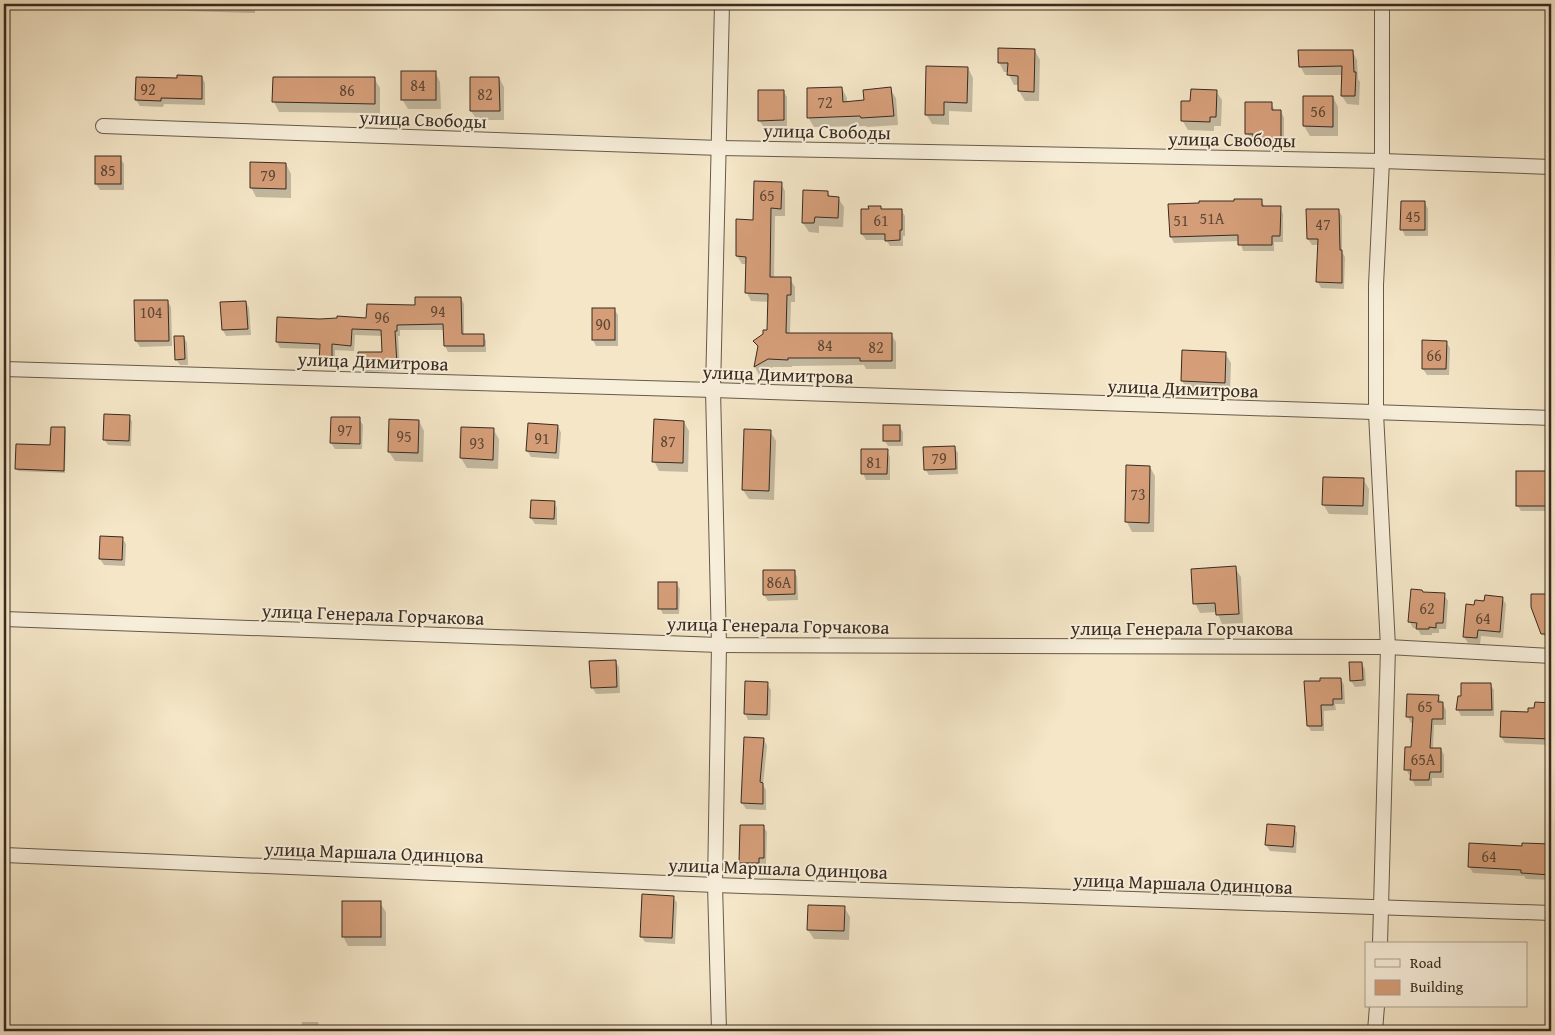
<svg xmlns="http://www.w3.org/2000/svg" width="1555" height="1035" font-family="'Gentium Book Plus',serif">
	<rect width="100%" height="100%" fill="#f4e6c7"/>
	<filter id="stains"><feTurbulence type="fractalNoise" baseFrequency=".004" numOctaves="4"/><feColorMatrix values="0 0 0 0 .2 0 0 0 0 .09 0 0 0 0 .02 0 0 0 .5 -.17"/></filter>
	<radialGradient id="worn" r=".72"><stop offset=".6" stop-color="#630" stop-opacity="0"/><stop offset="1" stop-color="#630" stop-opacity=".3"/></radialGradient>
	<g fill="#0003">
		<polygon points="147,4 255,4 255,13 151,10"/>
		<polygon points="809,4 847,4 846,9 811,8"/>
		<polygon points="1035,51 1040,60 1039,101 1025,101 1019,91 1019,85 1014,85 1009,75 1009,72 1004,72 999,62"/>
		<polygon points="1352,51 1357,60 1358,79 1360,82 1359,105 1347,104 1342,96 1343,75 1305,75 1300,66"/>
		<polygon points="968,68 973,78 972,112 949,111 949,125 932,124 926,114"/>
		<polygon points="435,72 440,82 441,109 408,109 402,99"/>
		<polygon points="202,77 205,83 205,105 164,104 163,107 140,106 136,100 137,78 178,80"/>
		<polygon points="374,78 380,88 380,113 279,112 274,102"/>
		<polygon points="499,78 504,87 504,120 477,120 471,111"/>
		<polygon points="842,88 847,98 847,103 865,101 890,89 896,98 898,125 867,127 866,126 814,127 808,117"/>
		<polygon points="783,91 787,97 787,126 763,126 759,120"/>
		<polygon points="1216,91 1222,100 1221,126 1214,126 1214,131 1188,130 1182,120 1192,102"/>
		<polygon points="1304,97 1333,97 1338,107 1338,136 1310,136 1304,126"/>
		<polygon points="1271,103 1275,111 1281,111 1284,118 1284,147 1258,147 1254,140 1250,140 1247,133"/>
		<polygon points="120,158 124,164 124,190 100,190 96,184"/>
		<polygon points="286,164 291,174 291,198 256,197 251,187"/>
		<polygon points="781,183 785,191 785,216 775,216 774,278 790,279 795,287 795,302 791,302 790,334 891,334 896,342 896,369 866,369 864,365 792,366 792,367 773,367 759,375 755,367 759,347 755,341 768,332 769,302 751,301 747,293 747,264 742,264 737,256 738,221 754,221"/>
		<polygon points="828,193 831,198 838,198 844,207 843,227 819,226 819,233 809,232 803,223"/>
		<polygon points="1261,200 1265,207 1280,207 1283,214 1283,242 1274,242 1274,251 1243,251 1240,241 1174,243 1171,237 1169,206"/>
		<polygon points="1425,203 1428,209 1428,236 1405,236 1402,229"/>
		<polygon points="880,207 883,211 901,210 905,216 905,236 903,236 903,246 890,246 886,240 866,240 862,234 870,210"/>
		<polygon points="1338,210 1342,216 1342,252 1345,257 1344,289 1321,288 1318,282 1319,245 1312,245 1308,239"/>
		<polygon points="461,298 464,304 464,335 483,335 486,341 486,352 448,352 445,346 445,330 400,330 400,336 398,336 400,371 363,372 359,366 383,353 383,336 355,335 354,351 335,350 335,368 324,367 320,361 321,349 280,348 277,342 320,320 368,319 416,306"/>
		<polygon points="167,301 171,307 172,346 140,347 136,341 135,302"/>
		<polygon points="246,302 249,308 251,335 226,336 223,330"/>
		<polygon points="614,309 618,315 618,346 596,346 593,340"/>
		<polygon points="1547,332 1551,332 1551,361 1547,355"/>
		<polygon points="184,337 187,343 188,365 180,365 176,359"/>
		<polygon points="1446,342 1450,348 1449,375 1427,375 1423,369"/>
		<polygon points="1225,353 1231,363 1230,392 1188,390 1182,381"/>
		<polygon points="129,416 132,422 131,446 108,445 104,439"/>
		<polygon points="359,419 363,425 362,449 335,449 331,443"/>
		<polygon points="419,421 424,431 423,462 395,461 389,452"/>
		<polygon points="684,422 689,431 688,472 659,471 654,461"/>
		<polygon points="558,426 561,433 559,459 531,457 527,450"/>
		<polygon points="899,426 903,432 903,446 888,446 884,440"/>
		<polygon points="64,428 66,431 65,473 18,471 16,469 52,446"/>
		<polygon points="493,429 499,439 498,469 467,468 461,458"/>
		<polygon points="770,431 776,441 774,500 749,499 743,490"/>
		<polygon points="954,447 958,453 958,474 929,475 925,469"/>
		<polygon points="887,450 890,457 890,480 866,480 863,473"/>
		<polygon points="1127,466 1150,467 1155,476 1154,532 1132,532 1127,522"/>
		<polygon points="1517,472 1551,473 1551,511 1521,511 1517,505"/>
		<polygon points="1363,479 1369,489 1368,515 1329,514 1323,504"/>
		<polygon points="554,502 557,508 557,525 535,524 531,518"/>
		<polygon points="122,538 126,544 125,566 104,565 100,559"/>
		<polygon points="1235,568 1241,577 1243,623 1222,624 1217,612 1200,613 1195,603"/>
		<polygon points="794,571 797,577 798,600 768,601 764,595"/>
		<polygon points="676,583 680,589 679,614 663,614 660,608"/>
		<polygon points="1547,588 1551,588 1551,640 1546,640 1543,633"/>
		<polygon points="1423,593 1444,595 1448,601 1446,629 1439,629 1439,633 1432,633 1432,635 1421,635 1417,628 1413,628 1410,622"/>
		<polygon points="1502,598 1506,604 1503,638 1481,636 1480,644 1468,643 1464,637 1475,606"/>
		<polygon points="615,661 619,667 620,693 596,694 592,687"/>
		<polygon points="1361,663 1365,669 1366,686 1355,687 1351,681"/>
		<polygon points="1341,679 1344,685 1345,704 1335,704 1336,710 1324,711 1324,731 1311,731 1308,726 1306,683"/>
		<polygon points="767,684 771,690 770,720 748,720 745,713"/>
		<polygon points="1490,684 1494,690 1494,716 1461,716 1458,710"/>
		<polygon points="1438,696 1446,710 1446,725 1434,725 1433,749 1441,749 1444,755 1444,778 1432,778 1432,786 1415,786 1412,779 1412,776 1409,775 1406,769 1412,748 1414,723 1411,723 1408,717"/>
		<polygon points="1547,699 1551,699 1551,745 1505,743 1501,737 1529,714 1547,704"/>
		<polygon points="745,738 764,739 767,746 763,785 766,790 766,810 746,809 742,803"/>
		<polygon points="763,826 767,832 766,864 762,864 762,869 744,869 740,863"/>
		<polygon points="1294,827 1297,833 1296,853 1270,851 1266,845"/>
		<polygon points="1524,844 1551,845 1551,880 1526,879 1524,876 1473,873 1469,866 1523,847"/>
		<polygon points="673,897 677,903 675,944 645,942 641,936"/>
		<polygon points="380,903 386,912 386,946 348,946 343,936"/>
		<polygon points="844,907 850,917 849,940 814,939 808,930"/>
		<polygon points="302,1022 318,1022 321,1031 302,1031"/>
		<polygon points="394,1025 439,1027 441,1031 393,1031"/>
	</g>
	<g fill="#d59e79" stroke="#382b20">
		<polygon points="998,48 1035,49 1034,92 1018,91 1018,76 1007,75 1008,63 998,63"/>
		<polygon points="1298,50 1353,50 1354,72 1356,72 1355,96 1341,96 1342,66 1299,67"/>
		<polygon points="926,66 968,67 967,103 944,102 944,115 925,115"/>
		<rect x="401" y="71" width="35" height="29"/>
		<polygon points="177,75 202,76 202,99 161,98 161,101 135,100 136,77 177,78"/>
		<polygon points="273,77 375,77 375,104 272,102"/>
		<polygon points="470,77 499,77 500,111 470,111"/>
		<polygon points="842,87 843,102 864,100 863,90 891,87 894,116 861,118 860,116 807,118 807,88"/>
		<polygon points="1191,89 1217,90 1216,117 1210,117 1210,122 1181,121 1181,101 1190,101"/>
		<polygon points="758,90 784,90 784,120 758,121"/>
		<polygon points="1303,96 1333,96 1333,127 1303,126"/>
		<polygon points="1245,102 1272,102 1272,110 1281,110 1281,141 1253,141 1253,134 1245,134"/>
		<rect x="95" y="156" width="26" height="28"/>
		<polygon points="250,162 286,163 286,189 250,188"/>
		<polygon points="754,181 782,182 781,209 771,208 770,277 791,277 791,295 787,295 786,333 892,333 892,361 860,361 860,358 788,358 788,360 768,359 754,367 758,346 753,341 763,334 763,330 767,330 768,294 745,293 746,257 736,256 736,219 753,220"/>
		<polygon points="803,190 828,191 828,196 839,197 838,218 815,217 814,223 802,223"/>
		<polygon points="1234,199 1262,199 1262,206 1281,206 1280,236 1272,236 1272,245 1238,245 1238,235 1170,237 1168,204 1199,203 1199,201 1234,201"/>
		<polygon points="1401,201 1425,201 1425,230 1400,230"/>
		<polygon points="868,206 881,206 881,209 902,209 902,230 900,230 900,240 885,241 885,234 861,234 861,209 869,209"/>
		<polygon points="1306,209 1339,209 1340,250 1342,250 1342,283 1316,282 1318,239 1307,239"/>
		<polygon points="415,297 461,297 462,334 484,334 484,346 444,346 443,324 397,325 397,331 395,331 397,365 358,366 358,352 382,352 381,330 352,329 351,346 332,344 332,362 319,362 320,344 276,342 277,317 320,319 337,318 337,316 366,318 367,304 415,305"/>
		<polygon points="134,300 168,300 169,341 135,341"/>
		<polygon points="246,301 248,329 222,330 220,302"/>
		<rect x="592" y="308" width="23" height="32"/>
		<polygon points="174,336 184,336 185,359 175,360"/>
		<polygon points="1422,340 1447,341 1446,369 1422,369"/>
		<polygon points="1182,350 1226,352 1225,383 1181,381"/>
		<polygon points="104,414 130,415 129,441 103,440"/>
		<polygon points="331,417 360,417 360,444 330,443"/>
		<polygon points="389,419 419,420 418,453 388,452"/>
		<polygon points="654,419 684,421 683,463 652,462"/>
		<polygon points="528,423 558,425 556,453 526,451"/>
		<rect x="883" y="425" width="17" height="16"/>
		<polygon points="51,427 65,427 64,471 15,469 16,444 50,445"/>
		<polygon points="461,427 494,428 493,460 460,458"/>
		<polygon points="744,429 771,430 769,491 742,490"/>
		<polygon points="955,446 956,469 924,470 923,447"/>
		<polygon points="861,449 888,449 887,474 861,474"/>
		<polygon points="1126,465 1150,466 1149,523 1125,522"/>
		<rect x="1516" y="471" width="35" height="35"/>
		<polygon points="1323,477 1364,478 1363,506 1322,505"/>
		<polygon points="531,500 555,501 554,519 530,518"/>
		<polygon points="100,536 123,537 122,560 99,559"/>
		<polygon points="1236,566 1239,614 1216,615 1215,603 1193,604 1191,569"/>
		<polygon points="763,570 795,570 795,594 763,595"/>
		<rect x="658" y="582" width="19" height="27"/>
		<polygon points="1411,589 1422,590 1423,592 1445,593 1443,623 1436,623 1436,628 1429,627 1429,629 1416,629 1417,623 1408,622"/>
		<polygon points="1531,594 1551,594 1551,634 1541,634 1531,607"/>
		<polygon points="1485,595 1503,597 1500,632 1478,630 1477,638 1463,637 1466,604 1474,605 1475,600 1484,601"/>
		<polygon points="616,660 617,687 591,688 589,661"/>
		<polygon points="1349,662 1362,662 1363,680 1350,681"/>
		<polygon points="1320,678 1341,678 1342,699 1333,699 1333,705 1321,705 1322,726 1307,726 1304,681 1320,681"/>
		<polygon points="745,681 768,682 767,715 744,714"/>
		<polygon points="1461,683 1491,683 1492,710 1456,710 1458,696 1461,696"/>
		<polygon points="1407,694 1439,695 1438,702 1443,702 1443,719 1432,719 1430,748 1441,748 1441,772 1430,772 1429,780 1410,780 1411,770 1404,770 1405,747 1411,747 1413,717 1406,717"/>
		<polygon points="1535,702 1551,703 1551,739 1500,737 1501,711 1528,712 1528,708 1534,708"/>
		<polygon points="744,737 764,738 760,782 763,783 763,804 741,803"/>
		<polygon points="1267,824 1295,826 1293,847 1265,845"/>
		<polygon points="740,825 764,825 764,858 759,858 759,863 739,863"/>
		<polygon points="1469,843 1522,846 1522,843 1551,844 1551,875 1521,873 1521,870 1468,867"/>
		<polygon points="642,894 674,896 672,938 640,937"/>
		<rect x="342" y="901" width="39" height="36"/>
		<polygon points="808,905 845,906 844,931 807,930"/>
	</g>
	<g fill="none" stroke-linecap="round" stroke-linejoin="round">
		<defs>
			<g id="street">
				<polyline points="103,126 720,148 1382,161 1551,167"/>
				<polyline points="4,369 713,390 1551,418"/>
				<polyline points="4,619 719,645 1388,647 1551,656"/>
				<polyline points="4,855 715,885 1551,913"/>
				<polyline points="1380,944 1388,647 1376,413 1376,285 1382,161 1382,4"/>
				<polyline points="719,1031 715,885 719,645 713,390 722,4"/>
				<polyline points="1375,1031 1377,1006"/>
			</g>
		</defs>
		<use href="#street" stroke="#675a4a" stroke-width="16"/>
		<use href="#street" stroke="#f8efdb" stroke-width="14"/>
	</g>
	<g text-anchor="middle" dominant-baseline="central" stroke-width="4" stroke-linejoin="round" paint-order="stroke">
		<g font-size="16" fill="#5f4836">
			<text x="418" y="85">84</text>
			<text x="148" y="89">92</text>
			<text x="347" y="90">86</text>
			<text x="485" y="94">82</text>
			<text x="825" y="102">72</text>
			<text x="1318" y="111">56</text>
			<text x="108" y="170">85</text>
			<text x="268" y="175">79</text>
			<text x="767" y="195">65</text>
			<text x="1413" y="216">45</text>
			<text x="1212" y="218">51А</text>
			<text x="881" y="220">61</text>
			<text x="1181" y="220">51</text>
			<text x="1323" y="224">47</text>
			<text x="438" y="311">94</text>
			<text x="151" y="312">104</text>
			<text x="382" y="317">96</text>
			<text x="603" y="324">90</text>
			<text x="825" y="345">84</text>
			<text x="876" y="347">82</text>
			<text x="1434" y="355">66</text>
			<text x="345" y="430">97</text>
			<text x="404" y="436">95</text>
			<text x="542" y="438">91</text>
			<text x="668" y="441">87</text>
			<text x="477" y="443">93</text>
			<text x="939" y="458">79</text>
			<text x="874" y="462">81</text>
			<text x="1138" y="494">73</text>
			<text x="779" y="582">86А</text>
			<text x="1427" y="608">62</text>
			<text x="1483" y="618">64</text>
			<text x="1425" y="706">65</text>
			<text x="1423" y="759">65А</text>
			<text x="1489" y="856">64</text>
		</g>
		<g font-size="19" fill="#382b20" stroke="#f8efdb">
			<text transform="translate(423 119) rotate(2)">улица Свободы</text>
			<text transform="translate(827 131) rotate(1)">улица Свободы</text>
			<text transform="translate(1232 139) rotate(1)">улица Свободы</text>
			<text transform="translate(373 361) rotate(2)">улица Димитрова</text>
			<text transform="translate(778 374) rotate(2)">улица Димитрова</text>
			<text transform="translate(1183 388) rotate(2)">улица Димитрова</text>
			<text transform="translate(373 614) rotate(2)">улица Генерала Горчакова</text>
			<text transform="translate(778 625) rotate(1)">улица Генерала Горчакова</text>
			<text x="1182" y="628">улица Генерала Горчакова</text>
			<text transform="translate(374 852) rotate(2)">улица Маршала Одинцова</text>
			<text transform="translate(778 868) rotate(2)">улица Маршала Одинцова</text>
			<text transform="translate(1183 883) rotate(2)">улица Маршала Одинцова</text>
		</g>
	</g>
	<rect width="1555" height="1035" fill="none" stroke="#f4e6c7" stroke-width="20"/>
	<rect x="5" y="5" width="1545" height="1025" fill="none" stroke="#382b20" stroke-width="2.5"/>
	<rect x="10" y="10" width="1535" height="1015" fill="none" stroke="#382b20"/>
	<rect x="1365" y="942" width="162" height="65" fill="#f8efdb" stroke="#aba190"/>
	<rect x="1375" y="959" width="25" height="8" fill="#f8efdb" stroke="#aba190"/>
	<text x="1410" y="968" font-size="15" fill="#382b20">Road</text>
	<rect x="1375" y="980" width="25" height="15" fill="#d59e79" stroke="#aba190"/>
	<text x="1410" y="992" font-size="15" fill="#382b20">Building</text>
	<rect width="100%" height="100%" filter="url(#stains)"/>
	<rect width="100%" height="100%" fill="url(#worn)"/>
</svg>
